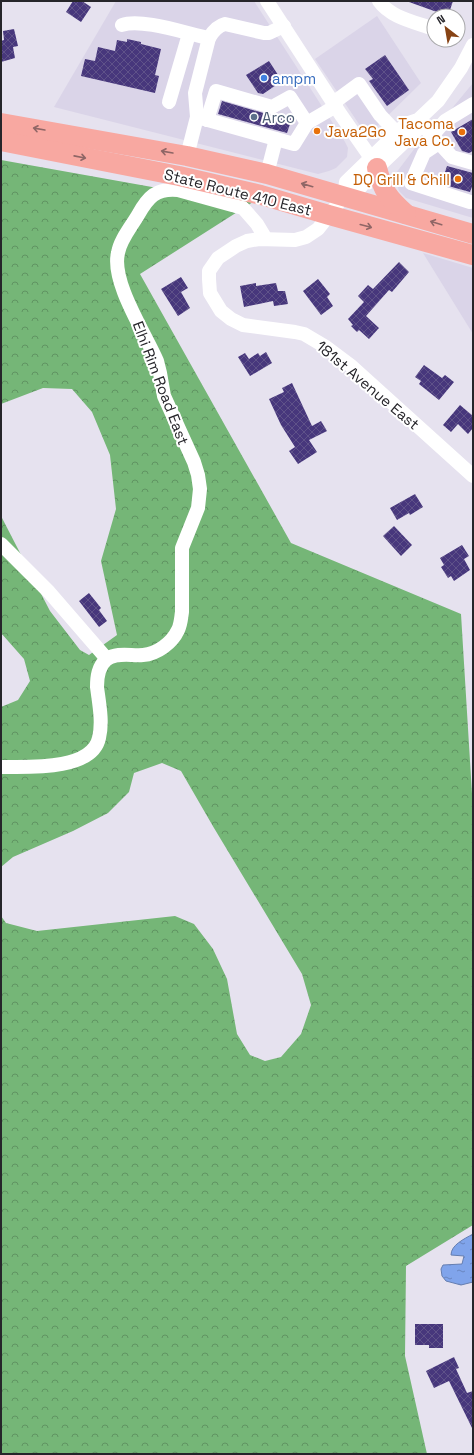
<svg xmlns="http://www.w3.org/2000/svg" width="474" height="1455" font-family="'Space Grotesk',sans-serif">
	<defs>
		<pattern id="forest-crowns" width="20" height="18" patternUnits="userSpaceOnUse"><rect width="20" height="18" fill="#75b677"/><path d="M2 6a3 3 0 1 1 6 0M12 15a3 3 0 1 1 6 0" fill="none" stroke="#609462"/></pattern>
		<pattern id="water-ripples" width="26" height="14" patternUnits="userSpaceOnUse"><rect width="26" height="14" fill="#80a4eb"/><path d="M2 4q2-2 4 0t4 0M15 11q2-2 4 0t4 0" fill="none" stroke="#6985bf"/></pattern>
		<pattern id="building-cross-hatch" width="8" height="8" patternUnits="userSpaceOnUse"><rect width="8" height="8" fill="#47377c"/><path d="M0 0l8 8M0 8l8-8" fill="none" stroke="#5f5289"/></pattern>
	</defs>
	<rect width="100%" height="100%" fill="#e6e2ef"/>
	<g fill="#dad4e8">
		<polygon points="116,1 254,1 345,142 348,148 347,157 336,168 329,171 318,174 54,107"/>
		<polygon points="377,16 421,83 371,132 361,127 315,59"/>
		<polygon points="473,83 473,218 406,198 399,191 395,178 396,173 415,148 444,118"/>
		<polygon points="423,253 473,268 473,334"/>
	</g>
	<polygon fill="url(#forest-crowns)" points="1,160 152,187 253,202 140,274 291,543 461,614 473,810 473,1225 406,1266 405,1356 427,1454 1,1454 1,916 6,923 37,931 175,916 194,924 213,949 227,979 237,1034 250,1055 265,1061 281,1057 301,1034 311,1005 302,974 214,828 181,771 162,763 134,773 129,792 108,813 73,831 13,857 1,867 1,707 18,700 30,681 24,659 1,633 1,516 50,611 80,650 89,655 117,635 101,561 116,509 110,455 92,412 72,389 43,388 1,404"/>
	<path fill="url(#water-ripples)" stroke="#657eb1" d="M473,1234V1282L461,1285L446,1281L442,1276L441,1269L443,1265L462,1264L464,1256L451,1255C451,1245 464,1239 473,1234Z"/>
	<g fill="url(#building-cross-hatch)">
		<polygon points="73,1 82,1 91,7 81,22 66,12"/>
		<polygon points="409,1 453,1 448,16 409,2"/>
		<polygon points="14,29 18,46 13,47 15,58 1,62 1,41 4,40 3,31"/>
		<polygon points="127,39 141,42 141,44 161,49 155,75 159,76 155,93 81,76 85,59 95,61 98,47 115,51 117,40 127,42"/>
		<polygon points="385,55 409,90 387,106 369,81 373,79 365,69"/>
		<polygon points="269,61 282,81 263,94 258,93 246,75"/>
		<polygon points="222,101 270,115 277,114 292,118 287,133 218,114"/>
		<polygon points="473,119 473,151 469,153 462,151 451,132"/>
		<polygon points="447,166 473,173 473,184 470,192 441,184"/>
		<polygon points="399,262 409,272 392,292 389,290 366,316 379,328 369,339 359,330 357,332 351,326 353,325 348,319 364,302 358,296 368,285 373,289"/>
		<polygon points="181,277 188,288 181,292 190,308 178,316 161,289"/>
		<polygon points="318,279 330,294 327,297 333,306 321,315 303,291"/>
		<polygon points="256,283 256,286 276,283 278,291 285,291 288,304 274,306 273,301 244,307 240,286"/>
		<polygon points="266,352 272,363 250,376 238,357 245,353 249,359 258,353 260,356"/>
		<polygon points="424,365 442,378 445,375 454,382 439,400 419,384 421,381 415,377"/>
		<polygon points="292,383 312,426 321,421 327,431 309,440 317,452 298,464 289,451 295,447 281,425 269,399 284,392 282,388"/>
		<polygon points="460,405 473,416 473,428 468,434 458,424 451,432 443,425"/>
		<polygon points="415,494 423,507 410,515 409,513 397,520 390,508"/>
		<polygon points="394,526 412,545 401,556 383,536"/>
		<polygon points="462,545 469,556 464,559 470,570 454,581 451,576 448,578 441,567 444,565 440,558"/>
		<polygon points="89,593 101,608 99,610 107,621 99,627 79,601"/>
		<polygon points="415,1324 443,1324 443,1348 429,1348 429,1345 415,1345"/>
		<polygon points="454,1357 459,1368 456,1369 467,1393 473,1391 473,1430 449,1381 434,1388 426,1371"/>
	</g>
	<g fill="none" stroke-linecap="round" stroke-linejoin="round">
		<g stroke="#fff" stroke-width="14">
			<polyline points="267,1 341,115 371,158"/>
			<path d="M379,1C391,18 415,22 434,29"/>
			<path d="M122,25C142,18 188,34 209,38C213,31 217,26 225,24L264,33H269L284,26"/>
			<polyline points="169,102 189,34"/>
			<polyline points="333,103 359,84 380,115 397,133"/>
			<polyline points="197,117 294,144 307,123"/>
			<polyline points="207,120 216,91 272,107 290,97 307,123 336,106"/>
			<polyline points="418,120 417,130 377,168 358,190 344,196 318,229 306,237 295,240 259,239 247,241 236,246 218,258 209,271 209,279 210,293 221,311 231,319 243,325 295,332 304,334 326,347 350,365 473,476"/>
			<polyline points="418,120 452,157 473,163"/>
			<polyline points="432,136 445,121 473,104"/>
			<polyline points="439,143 424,153 411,183 470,202"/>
			<polyline points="187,156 197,117 195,93 209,38"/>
			<polyline points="267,174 276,139"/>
			<polyline points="344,196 346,182 406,124 418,120 438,101 461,68 473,45"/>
			<polyline points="1,544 49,592 107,659"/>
			<path d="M1,767C26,767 92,771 99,738C103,722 99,703 97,687C97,677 98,666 107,659C117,652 131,656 143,655C157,654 172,643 178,630C181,624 181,618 182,612V548L198,508L200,489L198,475L194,462L164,396L160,373L157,361C145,333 111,282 118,253C120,240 131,227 138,215C148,197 156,188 178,190L243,208L257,224L266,239"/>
		</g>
		<g stroke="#f8a8a1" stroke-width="20">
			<polyline points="1,123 187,156 267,174 473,234"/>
			<polyline points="1,141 179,176 261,195 329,215 473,255"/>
			<path d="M377,168C383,191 388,198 406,214"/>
		</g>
	</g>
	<defs><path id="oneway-shaft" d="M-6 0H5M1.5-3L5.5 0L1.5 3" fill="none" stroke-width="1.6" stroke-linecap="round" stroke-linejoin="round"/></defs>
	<g stroke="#8f6666">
		<use href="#oneway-shaft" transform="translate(39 129) rotate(-170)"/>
		<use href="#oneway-shaft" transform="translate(167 152) rotate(-170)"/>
		<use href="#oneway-shaft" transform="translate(80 157) rotate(11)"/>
		<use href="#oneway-shaft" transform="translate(307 185) rotate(-164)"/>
		<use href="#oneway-shaft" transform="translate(436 223) rotate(-163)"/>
		<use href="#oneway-shaft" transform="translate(366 226) rotate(15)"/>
	</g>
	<circle fill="#3f7fe0" stroke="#fff" stroke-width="1.5" cx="264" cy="78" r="4"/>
	<circle fill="#5c6f8a" stroke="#fff" stroke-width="1.5" cx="254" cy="117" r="4"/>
	<g fill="#e8710a" stroke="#fff" stroke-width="1.5">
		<circle cx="317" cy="131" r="4"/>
		<circle cx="462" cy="132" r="4"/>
		<circle cx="458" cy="179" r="4"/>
	</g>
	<g text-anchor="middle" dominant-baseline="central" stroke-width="4" stroke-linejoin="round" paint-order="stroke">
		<g font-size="15" fill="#366cbe" stroke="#fff" text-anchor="start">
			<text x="272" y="78">ampm</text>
		</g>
		<g font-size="15" fill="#4e5e75" stroke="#fff" text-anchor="start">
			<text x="262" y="117">Arco</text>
		</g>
		<g font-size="15" fill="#c56008" stroke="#fff" text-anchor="end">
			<text x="454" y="123">Tacoma<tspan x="454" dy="17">Java Co.</tspan></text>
			<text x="325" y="131" text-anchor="start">Java2Go</text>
			<text x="450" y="179">DQ Grill &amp; Chill</text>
		</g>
		<g font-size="15" fill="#26252a" stroke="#fff">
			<text transform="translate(238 192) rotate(14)">State Route 410 East</text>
			<text transform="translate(161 383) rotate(69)">Elhi Rim Road East</text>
			<text transform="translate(368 385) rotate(40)">181st Avenue East</text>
		</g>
	</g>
	<rect width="474" height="1455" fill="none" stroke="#26252a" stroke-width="4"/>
	<g transform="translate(446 28) rotate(329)"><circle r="19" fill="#ffffff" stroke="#a8a8aa"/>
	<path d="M0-3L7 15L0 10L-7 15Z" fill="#874315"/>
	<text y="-6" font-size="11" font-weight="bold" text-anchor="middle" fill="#26252a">N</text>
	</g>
</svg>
